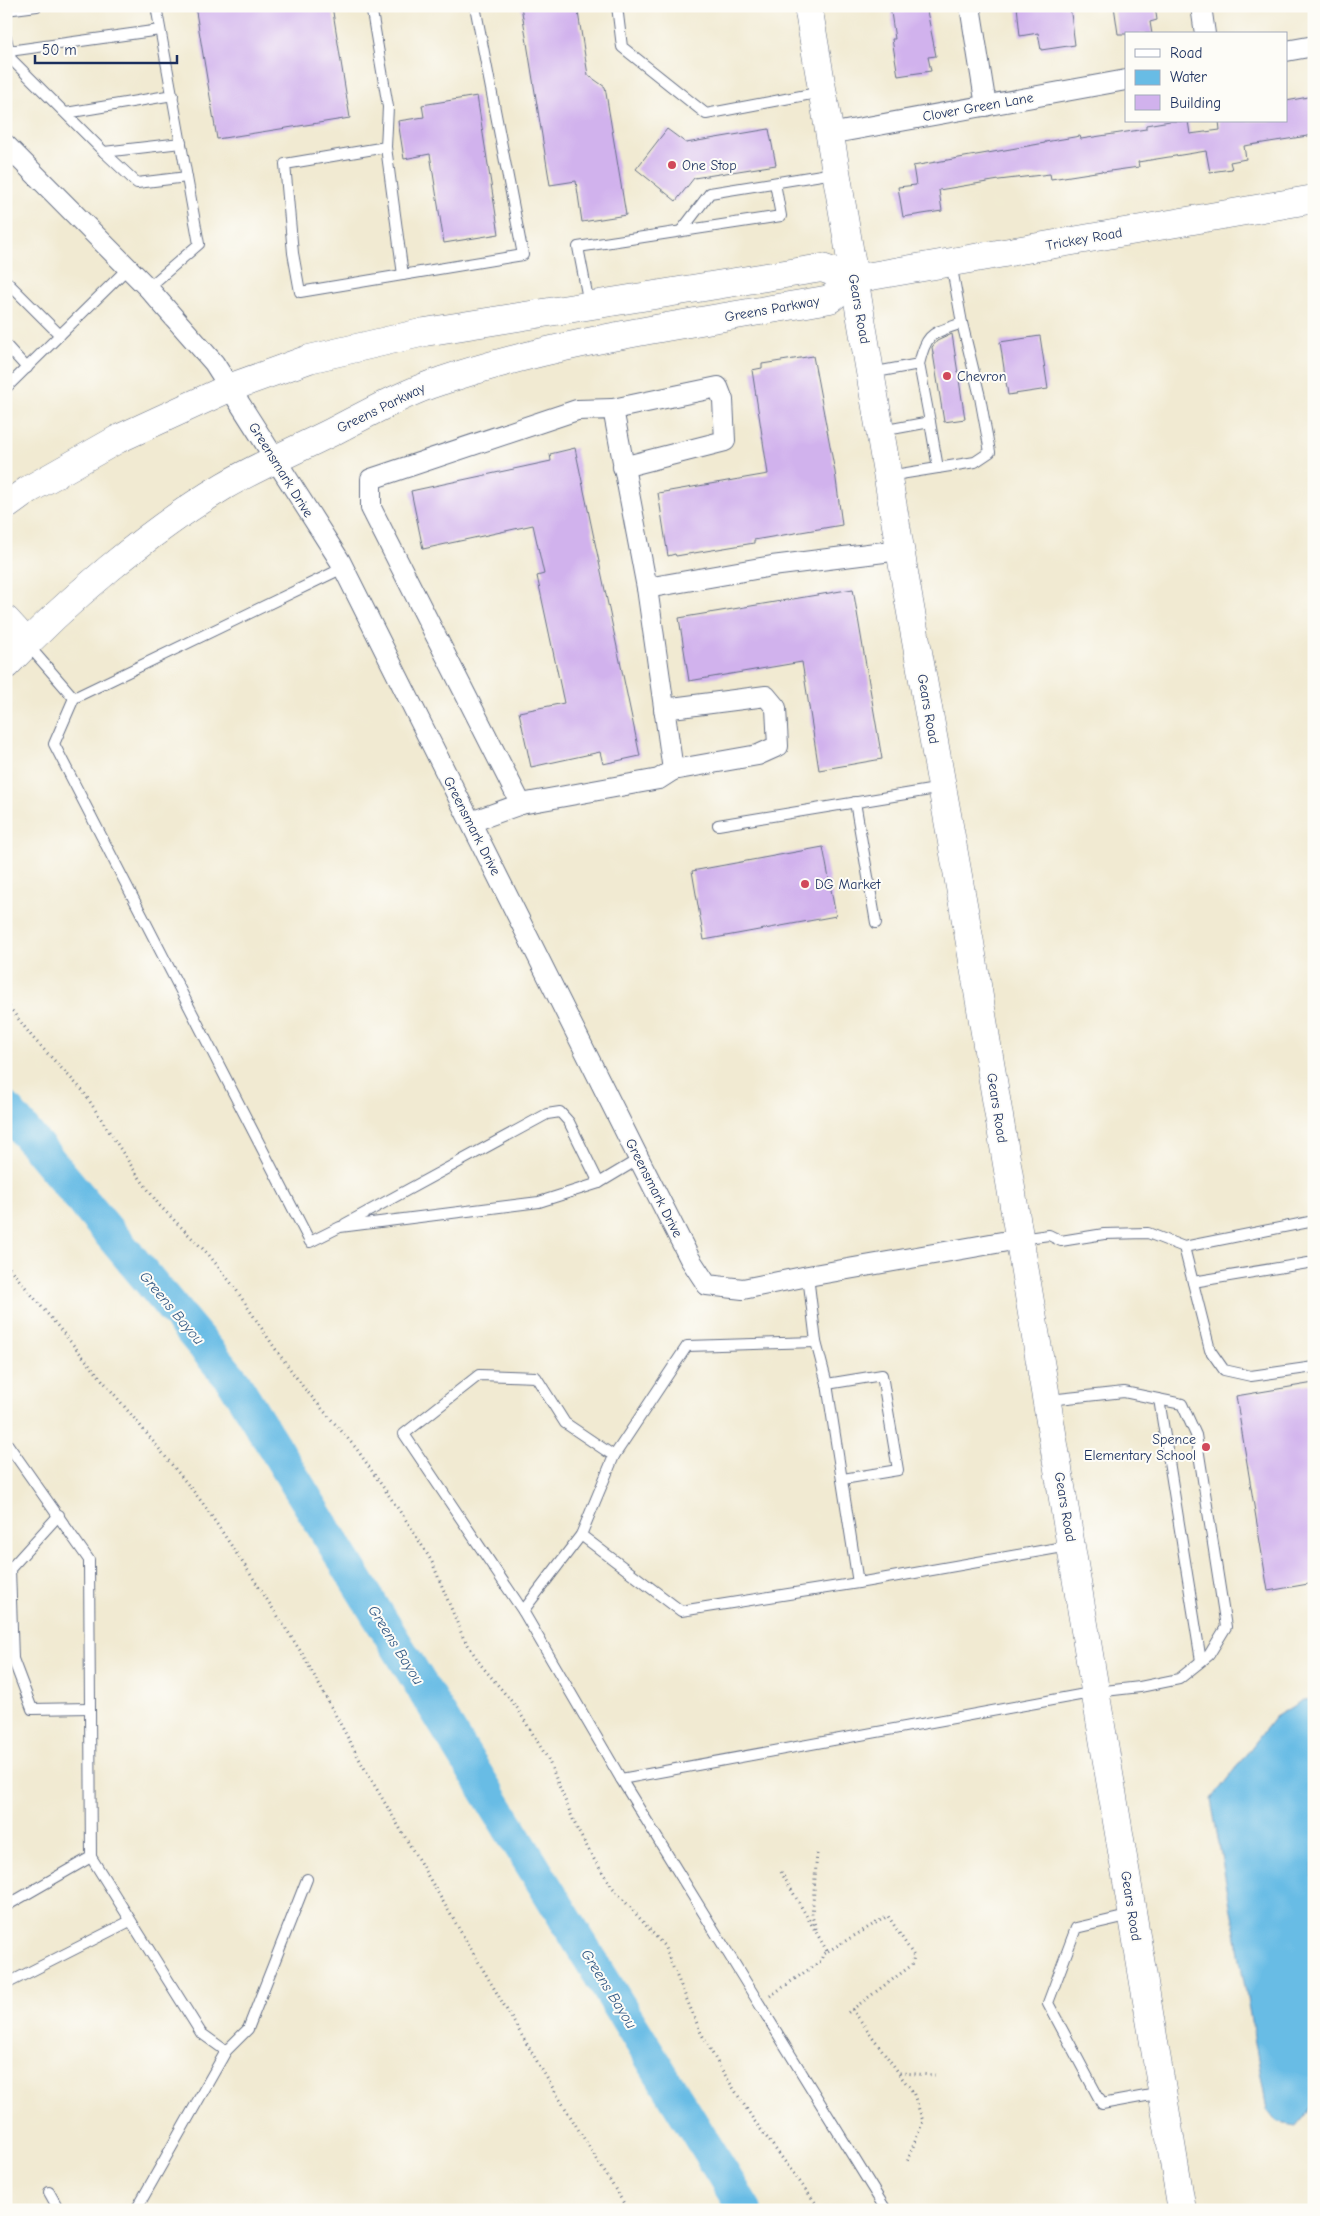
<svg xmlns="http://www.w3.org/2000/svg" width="1320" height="2216" font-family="'Comic Neue',sans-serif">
	<rect width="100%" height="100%" fill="#fdfcf7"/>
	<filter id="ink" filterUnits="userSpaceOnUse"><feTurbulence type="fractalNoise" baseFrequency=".02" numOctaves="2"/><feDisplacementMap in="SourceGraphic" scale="10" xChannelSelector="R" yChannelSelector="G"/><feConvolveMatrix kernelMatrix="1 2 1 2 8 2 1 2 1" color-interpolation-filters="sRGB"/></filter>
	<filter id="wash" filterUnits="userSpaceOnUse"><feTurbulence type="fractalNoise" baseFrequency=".0096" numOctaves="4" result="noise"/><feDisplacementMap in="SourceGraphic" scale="20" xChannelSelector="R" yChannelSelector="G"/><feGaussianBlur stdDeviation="1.12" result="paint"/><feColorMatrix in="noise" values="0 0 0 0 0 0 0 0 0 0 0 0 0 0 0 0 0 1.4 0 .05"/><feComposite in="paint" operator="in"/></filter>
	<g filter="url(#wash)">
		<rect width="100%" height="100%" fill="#f1ead2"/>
		<polygon fill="#68bce5" stroke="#4276a2" points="1314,1699 1314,2105 1297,2126 1278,2123 1267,2109 1211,1800 1275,1717 1303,1700"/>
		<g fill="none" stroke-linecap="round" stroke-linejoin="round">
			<polyline stroke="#68bce5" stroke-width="34" points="6,1109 234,1382 745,2210"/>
		</g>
		<g id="blocks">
			<g fill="#d1b2ed">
				<polygon points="195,6 332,6 350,118 217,139"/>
				<polygon points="521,6 577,6 588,75 605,87 626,215 582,222 576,181 550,185"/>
				<polygon points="890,6 926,6 936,56 928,57 931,71 898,76 892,39 895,39"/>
				<polygon points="1017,6 1070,6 1075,45 1041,50 1038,33 1020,36"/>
				<polygon points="1114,6 1155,6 1157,20 1150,22 1152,34 1118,34"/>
				<polygon points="477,96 499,234 444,243 430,154 404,159 398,121 424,117 422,105"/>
				<polygon points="1314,96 1314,135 1244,146 1246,159 1230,162 1232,169 1210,172 1206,151 1138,162 1139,167 1103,172 1102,171 1051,179 1050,174 999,180 939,190 942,211 903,217 898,187 916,185 913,166 1045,143 1045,142 1080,136 1081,139 1146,129 1146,125 1170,121 1188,121 1190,134 1220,130 1219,121 1286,121 1286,101"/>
				<polygon points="667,129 686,143 769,129 776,165 694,178 676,201 636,169"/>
				<polygon points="952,334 965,419 944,422 932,347 937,341"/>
				<polygon points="1040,336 1048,389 1008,395 1000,342"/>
				<polygon points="813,356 835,472 842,525 754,540 754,543 676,556 675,554 668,556 658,493 768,474 752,370 762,368 762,364"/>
				<polygon points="575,448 640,756 603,764 600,752 531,767 519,712 564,703 537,576 544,574 533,525 423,549 411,491 551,461 550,454"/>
				<polygon points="853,589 882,759 819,770 802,662 689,681 679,618"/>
				<polygon points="823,847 836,916 704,940 692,871"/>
				<polygon points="1314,1383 1314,1583 1268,1591 1236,1396"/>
			</g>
		</g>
	</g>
	<g filter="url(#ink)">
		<use href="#blocks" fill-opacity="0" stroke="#667087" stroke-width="1"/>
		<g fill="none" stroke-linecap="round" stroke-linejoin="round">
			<defs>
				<g id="lane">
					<polyline points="371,6 388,107 386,147 285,164 293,253 300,292 523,255 475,6"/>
					<polyline points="617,6 622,47 706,114 822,92"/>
					<polyline points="6,10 37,6"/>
					<polyline points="6,38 11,59 104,152 137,183 187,177"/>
					<polyline points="9,51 160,30"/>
					<polyline points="66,113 173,95"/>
					<polyline points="386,147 403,275"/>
					<polyline points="104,152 181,143"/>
					<polyline points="681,231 710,193 834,173"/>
					<polyline points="6,281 60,335"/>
					<polyline points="148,288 199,244 156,6"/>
					<polyline points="589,304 578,247 781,216 775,183"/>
					<polyline points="6,345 27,368"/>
					<path d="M919,364C927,331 932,334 962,323L951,263"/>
					<polyline points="871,373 919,364 930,422 881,431"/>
					<polyline points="6,388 128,268"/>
					<polyline points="930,422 938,468"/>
					<polyline points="888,476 975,462 990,452 980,397 962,323"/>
					<polyline points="28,645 74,698 54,744 310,1242 340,1227 539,1202 599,1183 639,1159"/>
					<polyline points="74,698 343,568"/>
					<polyline points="855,802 876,923"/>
					<polyline points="718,825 942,788"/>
					<polyline points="345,1224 547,1114 560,1112 569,1122 599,1183"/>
					<polyline points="1020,1239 1049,1235 1061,1241 1104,1234 1148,1233 1184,1247 1314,1221"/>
					<polyline points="1184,1247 1210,1350 1224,1370 1251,1376 1314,1367"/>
					<polyline points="808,1276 816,1342 827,1384 858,1583"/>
					<polyline points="1193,1282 1314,1262"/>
					<polyline points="827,1384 882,1375 898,1470 843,1479"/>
					<polyline points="1159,1399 1201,1661"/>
					<polyline points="6,1442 89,1560 91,1857 201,2033 226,2051"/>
					<polyline points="614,1456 565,1423 536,1377 479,1375 404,1434 523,1611 621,1779 886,2210"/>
					<polyline points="59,1515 10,1569 13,1659 32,1709 90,1708"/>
					<polyline points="581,1535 681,1611 858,1583 1069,1546"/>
					<polyline points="523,1611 581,1535 614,1456 687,1346 816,1342"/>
					<polyline points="621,1779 1096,1692 1140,1687 1179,1679 1209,1655 1226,1627 1196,1435 1182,1404 1124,1392 1049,1400"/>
					<polyline points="6,1906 91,1857"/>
					<polyline points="1132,1915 1076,1928 1048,2003 1102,2104 1162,2093"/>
					<polyline points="6,1984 130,1921"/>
					<polyline points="49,2192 59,2210"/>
					<polyline points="136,2210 226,2051 248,2029 307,1879"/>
				</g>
				<g id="street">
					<polyline points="970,6 986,106"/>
					<polyline points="1201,6 1205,34"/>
					<polyline points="1286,51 1314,46"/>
					<polyline points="829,134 1126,80"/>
					<polyline points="6,145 148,288 214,363 340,561 639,1159 690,1259 707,1285 743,1289 808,1276 1019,1239"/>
					<polyline points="613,409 718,387 723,400 725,441 623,467"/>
					<polyline points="664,709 766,696 776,708 778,746 758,755 673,770"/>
					<polyline points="521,804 659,779 673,770 647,588"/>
					<polyline points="471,822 521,804 371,508 371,479 577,410 613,409 647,588 772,566 900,550"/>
				</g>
				<g id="secondary">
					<polyline points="808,6 908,596 970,943 1182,2210"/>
					<polyline points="6,506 28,490 118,439 229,388 309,359 425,332 822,268 854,279 1314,199"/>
					<polyline points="6,620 27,643"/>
					<path d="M6,665C66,601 149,531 224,486C258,466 296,450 332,432C365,415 406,392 441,381C564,339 702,322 830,299L854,279"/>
				</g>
			</defs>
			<use href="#lane" stroke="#667087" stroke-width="12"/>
			<use href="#street" stroke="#667087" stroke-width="22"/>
			<use href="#secondary" stroke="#667087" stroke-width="29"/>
			<g stroke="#667087" stroke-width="3" stroke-dasharray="1 4" stroke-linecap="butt">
				<polyline points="6,1003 33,1038 83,1091 132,1167 159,1205 209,1255 235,1288 274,1347 304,1388 356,1448 410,1526 432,1562 463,1637 481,1665 517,1708 548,1759 577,1829 595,1861 613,1888 664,1946 701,2033 720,2067 753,2119 821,2210"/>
				<polyline points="6,1264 143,1429 202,1502 251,1575 303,1655 362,1764 551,2085 628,2210"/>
				<polyline points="781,1872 827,1951"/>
				<polyline points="816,1929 812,1916 817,1853"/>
				<polyline points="770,1996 821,1961 823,1954 888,1916 914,1956 912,1965 846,2014"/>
				<polyline points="852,2009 899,2073 935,2075"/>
				<polyline points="899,2074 913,2092 923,2121 907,2162"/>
			</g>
			<use href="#lane" stroke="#fff" stroke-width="10"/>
			<use href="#street" stroke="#fff" stroke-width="20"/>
			<use href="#secondary" stroke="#fff" stroke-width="28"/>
		</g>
	</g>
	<g fill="#d1495b" stroke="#fdfcf7" stroke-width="2">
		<circle cx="672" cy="165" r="5"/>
		<circle cx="947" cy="376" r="5"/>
		<circle cx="805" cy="884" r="5"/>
		<circle cx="1206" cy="1447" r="5"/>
	</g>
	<g text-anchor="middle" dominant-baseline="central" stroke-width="4" stroke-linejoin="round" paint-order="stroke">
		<g font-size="14" fill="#1b2f5e" stroke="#fdfcf7">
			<text transform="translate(978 107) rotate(-10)">Clover Green Lane</text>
			<text transform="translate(1084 239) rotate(-10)">Trickey Road</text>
			<text transform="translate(772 309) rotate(-10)">Greens Parkway</text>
			<text transform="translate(859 309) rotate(80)">Gears Road</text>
			<text transform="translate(381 408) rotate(-26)">Greens Parkway</text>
			<text transform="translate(281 470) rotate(58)">Greensmark Drive</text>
			<text transform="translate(928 709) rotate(80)">Gears Road</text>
			<text transform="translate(472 826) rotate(63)">Greensmark Drive</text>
			<text transform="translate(997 1108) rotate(81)">Gears Road</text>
			<text transform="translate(654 1188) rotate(63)">Greensmark Drive</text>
			<text transform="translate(1065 1507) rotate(80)">Gears Road</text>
			<text transform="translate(1131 1906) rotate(81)">Gears Road</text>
		</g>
		<g font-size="14" fill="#1b2f5e" stroke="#fdfcf7" text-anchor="start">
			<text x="682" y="165">One Stop</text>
			<text x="957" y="376">Chevron</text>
			<text x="815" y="884">DG Market</text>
			<text x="1196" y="1439" text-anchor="end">Spence<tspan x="1196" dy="16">Elementary School</tspan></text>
		</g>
		<g font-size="15" font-style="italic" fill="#325986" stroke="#fdfcf7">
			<text transform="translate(172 1308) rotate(50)">Greens Bayou</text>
			<text transform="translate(396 1645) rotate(58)">Greens Bayou</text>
			<text transform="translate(609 1989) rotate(58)">Greens Bayou</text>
		</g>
	</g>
	<rect width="1320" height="2216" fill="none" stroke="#fdfcf7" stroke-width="25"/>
	<rect x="1125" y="32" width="162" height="90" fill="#fdfcf7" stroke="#a3aaba"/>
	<rect x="1135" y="49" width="25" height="8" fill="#ffffff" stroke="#a3aaba"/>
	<text x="1170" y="58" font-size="15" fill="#1b2f5e">Road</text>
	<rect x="1135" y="70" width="25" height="15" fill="#68bce5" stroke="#a3aaba"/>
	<text x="1170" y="82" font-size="15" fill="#1b2f5e">Water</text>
	<rect x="1135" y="95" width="25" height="15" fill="#d1b2ed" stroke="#a3aaba"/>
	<text x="1170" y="108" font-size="15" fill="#1b2f5e">Building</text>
	<path d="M35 55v8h142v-8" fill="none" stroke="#1b2f5e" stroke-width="2.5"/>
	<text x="42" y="55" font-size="15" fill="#1b2f5e" stroke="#fdfcf7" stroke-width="4" paint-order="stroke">50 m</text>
</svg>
